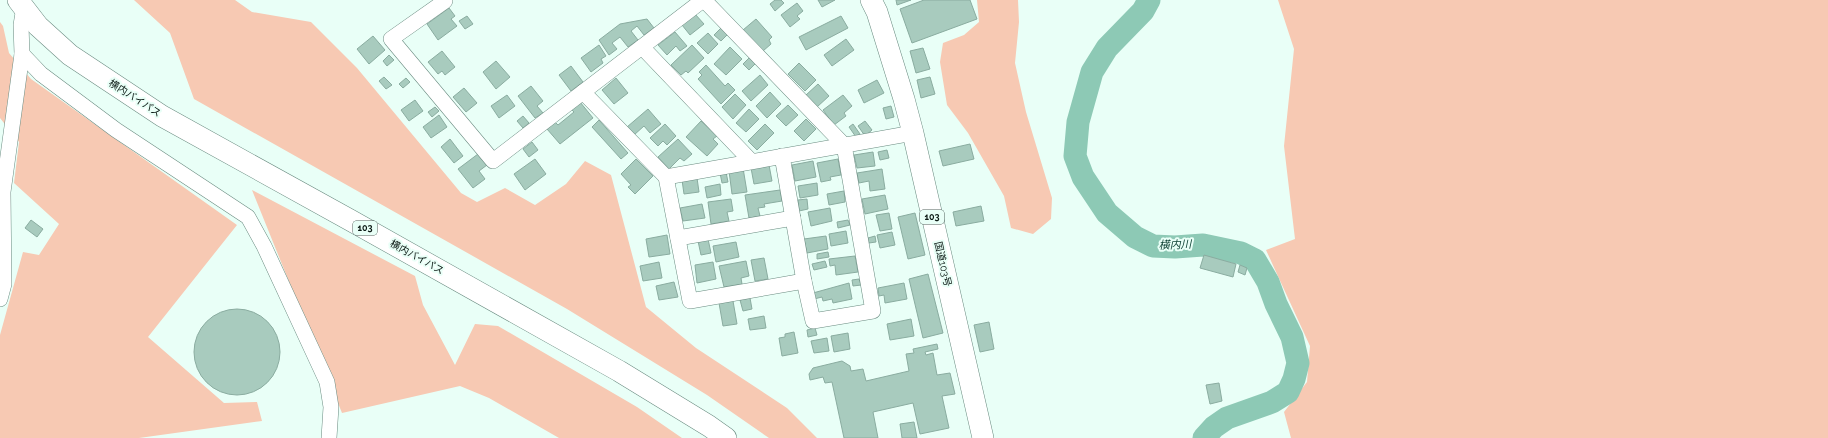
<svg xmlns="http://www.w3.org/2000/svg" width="1828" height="438" font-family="Raleway,'Noto Sans JP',sans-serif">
	<rect width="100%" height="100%" fill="#e9fff7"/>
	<g fill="#f7c9b3">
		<polygon points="134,0 235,0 252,12 311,22 357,68 461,193 477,202 505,188 535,205 566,184 585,161 611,175 646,307 696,348 787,408 817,438 769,438 707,395 567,309 194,99 170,33"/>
		<polygon points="977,0 1018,0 1019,22 1015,63 1026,112 1052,198 1051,219 1033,234 1011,228 1004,196 968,133 947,105 940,62 943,43 964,35 979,22"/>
		<polygon points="1278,0 1828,0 1828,438 1291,438 1284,412 1307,382 1310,346 1266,250 1295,239 1284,146 1294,49"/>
		<polygon points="0,22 3,26 9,53 31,79 237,225 148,337 224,403 257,402 262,421 139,438 0,438 0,335 23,252 39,255 59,224 14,183 19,142 0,118"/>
		<polygon points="252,190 415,276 423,305 455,365 475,324 498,326 637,407 682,438 559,438 489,398 460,386 342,413"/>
	</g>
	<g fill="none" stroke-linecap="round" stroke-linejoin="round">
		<polyline stroke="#8dc9b5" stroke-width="23" points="1149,0 1143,11 1107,48 1092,72 1078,122 1075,156 1083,177 1107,213 1135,237 1153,246 1175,247 1203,245 1241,253 1255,260 1268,282 1276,304 1292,337 1298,363 1294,379 1288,392 1272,402 1227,418 1214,427 1204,438"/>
	</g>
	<g fill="#a8cbbe" stroke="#8aaca0">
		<polygon points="775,0 781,0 784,3 775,11 770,4"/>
		<polygon points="818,0 835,0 822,7"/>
		<polygon points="896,0 911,0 897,5"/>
		<polygon points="924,0 970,0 977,19 912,43 900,9"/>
		<polygon points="797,3 803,11 797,16 800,19 790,27 781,15"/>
		<polygon points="449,8 455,16 451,19 457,26 438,40 427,24"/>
		<polygon points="695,14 704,24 690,35 682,25"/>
		<polygon points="467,16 473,24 465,29 459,21"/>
		<polygon points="841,16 848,28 806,50 799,37"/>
		<polygon points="647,19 654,28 644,35 637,26 631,31 638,40 628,47 620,37 612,43 617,49 609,55 599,40 620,24"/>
		<polygon points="756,19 772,37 769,40 771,44 763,51 743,30"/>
		<polygon points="721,28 728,34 721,41 714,35"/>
		<polygon points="675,32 687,46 680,51 676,46 667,55 658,45"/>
		<polygon points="708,33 718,44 708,54 697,43"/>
		<polygon points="373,36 385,50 369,64 357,49"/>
		<polygon points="846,39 854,50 832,66 824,55"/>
		<polygon points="599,45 606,56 601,59 603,63 591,72 581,58"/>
		<polygon points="692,45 704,58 688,73 686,71 681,75 671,65"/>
		<polygon points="730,47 742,59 726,75 714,64"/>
		<polygon points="923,48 930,69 916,73 910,51"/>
		<polygon points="442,51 455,67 445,75 442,71 438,74 428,62"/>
		<polygon points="389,55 394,60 387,66 383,61"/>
		<polygon points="750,57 756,63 749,70 743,64"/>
		<polygon points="496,61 510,77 496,89 483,72"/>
		<polygon points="799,63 816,80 805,91 788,74"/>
		<polygon points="706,65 725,86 728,83 735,90 721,104 698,79 702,75 699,72"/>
		<polygon points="571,66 583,82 571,91 559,75"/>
		<polygon points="760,75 768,85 751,101 742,91"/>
		<polygon points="384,77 392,85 386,89 379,81"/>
		<polygon points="930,77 935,94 921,98 917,80"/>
		<polygon points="406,78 410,82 403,88 399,84"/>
		<polygon points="616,78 628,93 614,104 602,90"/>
		<polygon points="877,80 884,93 864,103 858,90"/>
		<polygon points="818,84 829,96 817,107 806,95"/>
		<polygon points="531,86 543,101 537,106 543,113 535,118 518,96"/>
		<polygon points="464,88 477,103 466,112 453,97"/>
		<polygon points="770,92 781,104 767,118 756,106"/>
		<polygon points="735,94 746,105 733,119 722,107"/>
		<polygon points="507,95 515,106 499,118 491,106"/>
		<polygon points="843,95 852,106 844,113 846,116 834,125 823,110"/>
		<polygon points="415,100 423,111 409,121 401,110"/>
		<polygon points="580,102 593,118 560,144 547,129 555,122 558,125 574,112 571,109"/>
		<polygon points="788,105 798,115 786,126 776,116"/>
		<polygon points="891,106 894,117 886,119 883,108"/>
		<polygon points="435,107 439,111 432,117 428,112"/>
		<polygon points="648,109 661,124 650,133 644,126 634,135 627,127"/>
		<polygon points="749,109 759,119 746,132 736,123"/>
		<polygon points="439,115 447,127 431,138 423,127"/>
		<polygon points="523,116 529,123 523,128 517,121"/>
		<polygon points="806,119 816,129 804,141 794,131"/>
		<polygon points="599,120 628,153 621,159 592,127"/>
		<polygon points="701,121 717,136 713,139 718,144 707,156 686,137"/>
		<polygon points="865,121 872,130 865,136 858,126"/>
		<polygon points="665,124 676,136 667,145 663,141 658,146 650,138"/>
		<polygon points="765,124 774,133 757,150 748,141"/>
		<polygon points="853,124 860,134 856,137 849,127"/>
		<polygon points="450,139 463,156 454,163 441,147"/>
		<polygon points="678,139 692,154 684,161 680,158 669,169 658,157"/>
		<polygon points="532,142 538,150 529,157 523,149"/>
		<polygon points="970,144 974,159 943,166 939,151"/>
		<polygon points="887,150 889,158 880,160 878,152"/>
		<polygon points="873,152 875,166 857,168 854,155"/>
		<polygon points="478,154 487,165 479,171 485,179 473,188 458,169"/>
		<polygon points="535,159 546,174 525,190 514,174"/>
		<polygon points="636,159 653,176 635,194 628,187 631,185 621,174"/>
		<polygon points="838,159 841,175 830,177 831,180 821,182 817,163"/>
		<polygon points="813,161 816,177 795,181 792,165"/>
		<polygon points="769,165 772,181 754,184 751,168"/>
		<polygon points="743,168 747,192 732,194 729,171"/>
		<polygon points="882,169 885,189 870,191 869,181 859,183 857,173"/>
		<polygon points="726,172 728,182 722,183 720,173"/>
		<polygon points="697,178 699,192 684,194 682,180"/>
		<polygon points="817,183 818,195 800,198 798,186"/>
		<polygon points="720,184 721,195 707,198 705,187"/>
		<polygon points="780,190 782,201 764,204 765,207 758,208 760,216 749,218 745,195"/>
		<polygon points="844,191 845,202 829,205 827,194"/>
		<polygon points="885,195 888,209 865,214 862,199"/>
		<polygon points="731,199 733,211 727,212 729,221 711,224 708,202"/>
		<polygon points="807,199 808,209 799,211 798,200"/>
		<polygon points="702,204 705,218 683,221 680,208"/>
		<polygon points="981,206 984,221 956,226 953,212"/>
		<polygon points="830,208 832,221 811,226 808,212"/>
		<polygon points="889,213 892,229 880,231 876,215"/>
		<polygon points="915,213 925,255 908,259 898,217"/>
		<polygon points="31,220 43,229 37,237 25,228"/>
		<polygon points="848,220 850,225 838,228 837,222"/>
		<polygon points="846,231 848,243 831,246 829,234"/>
		<polygon points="892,232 895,245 880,248 877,235"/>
		<polygon points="667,235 670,254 649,257 646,239"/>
		<polygon points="826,236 828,249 807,253 804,239"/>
		<polygon points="875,236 876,242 869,243 868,238"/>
		<polygon points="708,239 711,253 701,255 698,241"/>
		<polygon points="736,242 739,257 716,262 713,246"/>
		<polygon points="828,252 829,257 817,259 817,254"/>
		<polygon points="1204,255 1236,264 1233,277 1200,268"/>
		<polygon points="855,256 858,272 836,275 835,265 830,266 829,259"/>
		<polygon points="764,258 768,279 755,281 751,260"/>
		<polygon points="746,261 749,276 741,278 742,284 724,287 719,266"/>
		<polygon points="825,261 827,267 814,270 812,264"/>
		<polygon points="659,262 662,278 643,281 640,266"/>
		<polygon points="713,262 716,279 697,283 695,265"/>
		<polygon points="1240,265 1247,268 1245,275 1238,272"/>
		<polygon points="928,274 943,333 923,338 909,279"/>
		<polygon points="859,279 861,285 853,286 852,280"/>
		<polygon points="674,282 678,297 659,300 656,286"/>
		<polygon points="849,283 852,299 833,303 832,299 823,301 822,297 814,299 813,293"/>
		<polygon points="904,283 907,299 885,303 884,295 879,296 878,288"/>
		<polygon points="750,298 752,309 743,311 740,300"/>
		<polygon points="733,301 737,324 723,326 719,303"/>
		<circle cx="237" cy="352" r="43"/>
		<polygon points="764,316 766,328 750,330 748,319"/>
		<polygon points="911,319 914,336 890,340 887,324"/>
		<polygon points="989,322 994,349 980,352 974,325"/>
		<polygon points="815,328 817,335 808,337 807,330"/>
		<polygon points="794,332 798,353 782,356 779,338 785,337 785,334"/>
		<polygon points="848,333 850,349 834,352 831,336"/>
		<polygon points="827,338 829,351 814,353 811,341"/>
		<polygon points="937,344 938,349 925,352 926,355 933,353 937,375 950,373 955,394 942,396 949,428 920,434 913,403 873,412 878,438 844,438 832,382 825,383 823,377 810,380 809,374 813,368 842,361 850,366 851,371 863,369 866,381 909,371 906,354 914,353 913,349"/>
		<polygon points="1219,383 1222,401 1210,404 1206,385"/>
		<polygon points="914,422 917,438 902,438 900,424"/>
	</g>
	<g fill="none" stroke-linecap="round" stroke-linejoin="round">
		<defs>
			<g id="minor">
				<polyline points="445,1 391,39 493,161 703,0"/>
				<polyline points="642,47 751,161"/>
				<polyline points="22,54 41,74 116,130 248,217 264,246 327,382 331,407 329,438"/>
				<polyline points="583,92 666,177 690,301 804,281 813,321 873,311 844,145 704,0"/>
				<polyline points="782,156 804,281"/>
				<polyline points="666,177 913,133"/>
				<polyline points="678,238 793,218"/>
				<polyline points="0,299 4,284 3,192 22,54 21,25 24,7"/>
			</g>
			<g id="highway">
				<polyline points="18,0 38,26 70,55 162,116 350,220 619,371 709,426 726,438"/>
				<polyline points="871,0 877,12 904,99 913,133 983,438"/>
			</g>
		</defs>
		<use href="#minor" stroke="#6a8b80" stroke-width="16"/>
		<use href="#highway" stroke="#6a8b80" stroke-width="22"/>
		<use href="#minor" stroke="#fff" stroke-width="15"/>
		<use href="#highway" stroke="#fff" stroke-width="21"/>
	</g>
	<g text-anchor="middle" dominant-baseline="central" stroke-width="4" stroke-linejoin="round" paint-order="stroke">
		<g fill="#e9fff7" stroke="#4e5e58" stroke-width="1">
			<rect x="920" y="210" width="24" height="14" rx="3"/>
			<rect x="353" y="221" width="24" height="14" rx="3"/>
		</g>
		<g font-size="9" font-weight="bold" fill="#0b1914">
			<text x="932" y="217">103</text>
			<text x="365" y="228">103</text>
		</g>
		<g font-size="10" fill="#0b1914" stroke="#e9fff7">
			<text transform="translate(135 98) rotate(33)">横内バイパス</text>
			<text transform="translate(417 257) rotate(29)">横内バイパス</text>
			<text transform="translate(943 264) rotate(77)">国道103号</text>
		</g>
		<g font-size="11" font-style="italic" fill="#114437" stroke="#e9fff7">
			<text transform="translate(1175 245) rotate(-2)">横内川</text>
		</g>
	</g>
</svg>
